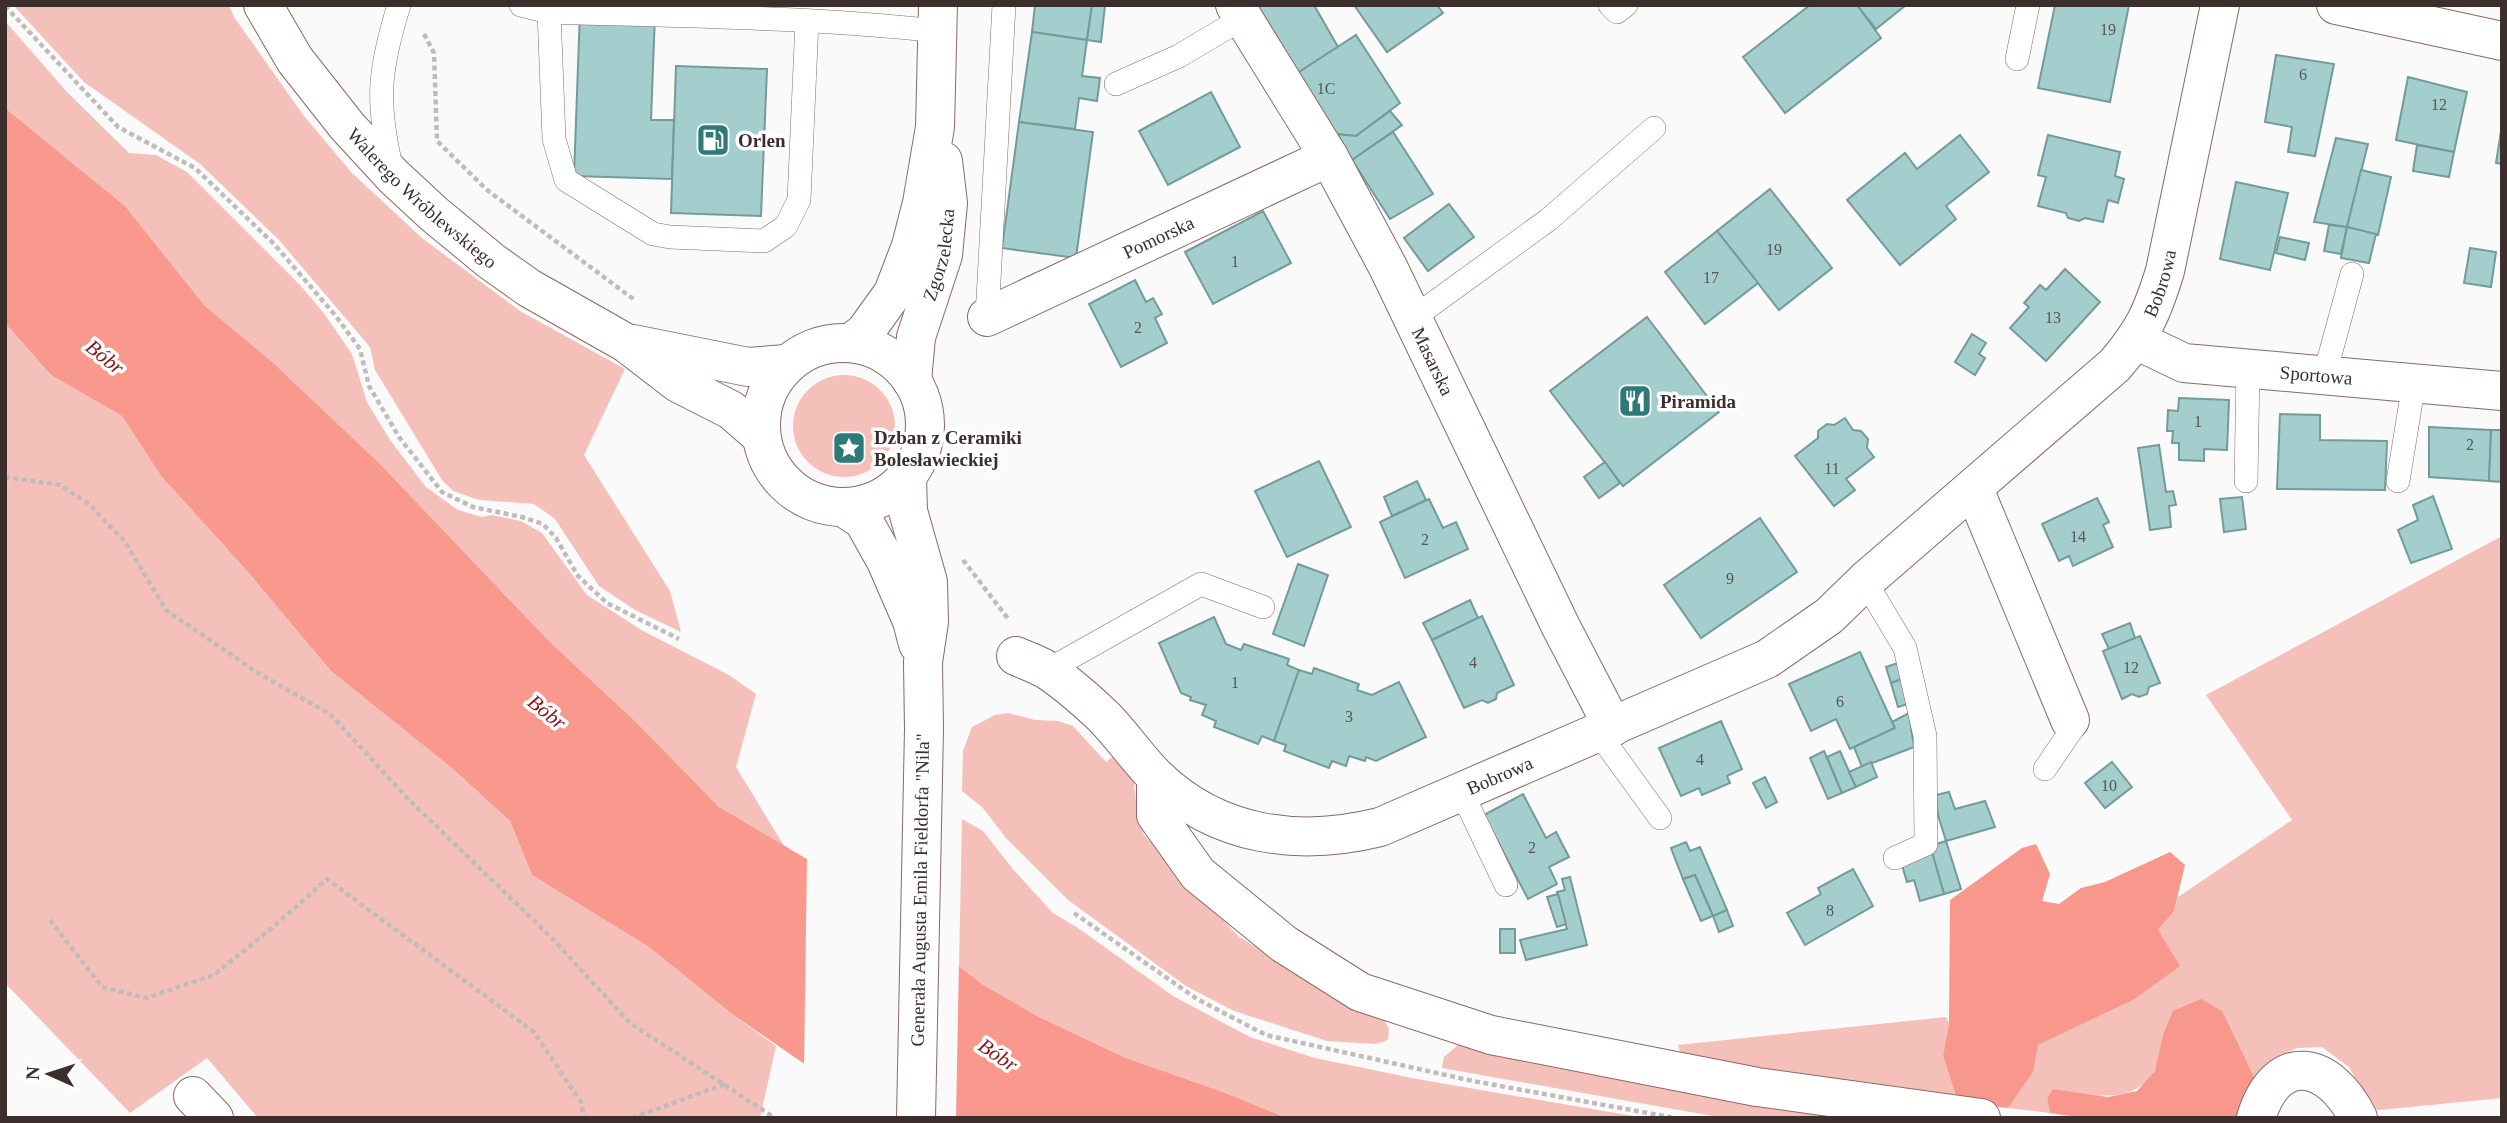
<svg xmlns="http://www.w3.org/2000/svg" width="2507" height="1123" font-family="Georgia,serif">
	<rect width="100%" height="100%" fill="#fafafa"/>
	<g fill="#f5c0b9">
		<polygon points="13,5 229,5 234,17 304,116 352,173 422,238 520,311 625,369 584,455 670,591 681,632 635,610 599,586 555,519 534,504 479,500 453,491 442,480 375,370 370,347 279,240 200,164 84,82"/>
		<polygon points="5,21 66,91 129,153 156,155 187,172 300,285 323,312 352,354 367,402 390,440 426,487 458,510 482,517 492,515 521,521 542,533 587,595 643,631 729,675 756,694 736,767 786,849 719,807 636,722 549,641 380,464 272,363 205,306 125,206 5,108"/>
		<polygon points="5,323 51,375 122,416 161,476 248,572 331,671 453,769 510,821 532,875 649,947 732,1014 776,1046 760,1118 258,1118 207,1058 130,1113 5,983"/>
		<circle cx="844" cy="426" r="51"/>
		<path d="M2502,536V1098L2380,1110L2363,1108L2364,1094L2349,1067L2322,1047L2297,1048L2275,1058L2263,1088L2163,1035C2161,1046 2160,1063 2154,1072C2131,1107 2088,1094 2053,1089L2047,1098L2050,1113L2008,1108L2033,1072L2038,1045L2133,1000L2158,930L2174,911L2178,897L2292,820L2206,695Z"/>
		<polygon points="1008,713 1035,720 1058,721 1073,726 1106,762 1114,756 1133,774 1137,810 1144,835 1238,936 1295,971 1383,1018 1389,1029 1388,1040 1376,1044 1327,1041 1234,1011 1186,986 1068,900 1006,838 982,807 962,791 963,751 972,727 995,715"/>
		<polygon points="962,819 983,831 1012,868 1053,913 1078,928 1173,996 1250,1037 1315,1058 1417,1079 1645,1118 1287,1118 1223,1092 1126,1058 1039,1017 982,984 959,966"/>
		<polygon points="1946,1017 1949,1023 1943,1056 1958,1102 1682,1059 1678,1045"/>
		<polygon points="1459,1044 1882,1118 1724,1118 1442,1068 1444,1057"/>
	</g>
	<g fill="#f8978c">
		<polygon points="2036,844 2050,874 2042,901 2059,904 2081,888 2105,882 2170,852 2185,865 2174,911 2158,930 2180,966 2133,1000 2038,1045 2033,1072 2008,1108 1958,1102 1943,1056 1949,1023 1950,900 2022,848"/>
		<polygon points="2201,999 2222,1011 2256,1081 2247,1117 2084,1118 2050,1113 2047,1098 2053,1089 2108,1097 2137,1091 2155,1071 2163,1035 2173,1011"/>
	</g>
	<polygon fill="#f9988d" points="5,108 125,206 205,306 272,362 380,464 549,641 636,722 719,807 866,894 982,984 1039,1017 1126,1058 1223,1092 1287,1118 895,1118 854,1098 732,1014 649,947 532,875 510,821 453,769 331,671 248,572 161,476 122,416 51,375 5,323"/>
	<polygon fill="#fafafa" points="807,856 868,891 959,962 956,1118 887,1118 852,1101 804,1068"/>
	<g fill="#a4cecd" stroke="#739b9a" stroke-width="2">
		<polygon points="1035,5 1092,5 1087,40 1032,32"/>
		<polygon points="1092,5 1105,5 1101,42 1087,40"/>
		<polygon points="1257,5 1314,5 1338,47 1296,74"/>
		<polygon points="1354,5 1437,5 1443,13 1387,52"/>
		<polygon points="1810,5 1857,5 1881,38 1785,113 1743,57"/>
		<polygon points="1857,5 1906,5 1876,29"/>
		<polygon points="2055,5 2129,5 2110,102 2038,88"/>
		<polygon points="580,11 655,14 651,120 674,120 672,179 574,176"/>
		<polygon points="1032,32 1087,40 1082,76 1100,78 1097,101 1079,98 1075,129 1019,122"/>
		<polygon points="1356,35 1400,103 1356,136 1335,134 1296,74"/>
		<polygon points="2276,55 2334,64 2315,156 2288,152 2292,127 2265,122"/>
		<polygon points="676,66 767,69 761,216 671,213"/>
		<polygon points="2408,77 2467,92 2454,152 2396,140"/>
		<polygon points="1211,92 1240,147 1168,185 1139,131"/>
		<polygon points="1390,111 1402,125 1352,160 1335,134 1356,136"/>
		<polygon points="1019,122 1093,132 1076,258 1002,248"/>
		<polygon points="2502,125 2502,164 2496,163"/>
		<polygon points="1393,132 1433,194 1390,219 1352,160"/>
		<polygon points="1960,135 1989,172 1946,206 1956,219 1900,265 1847,200 1905,153 1917,169"/>
		<polygon points="2048,135 2120,152 2115,176 2124,179 2118,203 2108,200 2103,222 2085,218 2079,221 2068,218 2066,213 2038,206 2046,177 2038,175"/>
		<polygon points="2336,138 2368,144 2347,227 2314,222"/>
		<polygon points="2417,145 2454,152 2449,177 2413,171"/>
		<polygon points="2361,170 2391,177 2378,235 2347,227"/>
		<polygon points="2236,182 2288,193 2270,270 2220,259"/>
		<polygon points="1770,189 1832,268 1779,310 1717,231"/>
		<polygon points="1449,204 1474,237 1428,271 1404,238"/>
		<polygon points="1263,211 1291,263 1213,304 1185,252"/>
		<polygon points="2329,225 2347,227 2341,254 2324,251"/>
		<polygon points="2347,227 2376,234 2369,263 2341,258"/>
		<polygon points="1717,231 1758,283 1705,324 1665,272"/>
		<polygon points="2280,237 2309,243 2305,260 2276,253"/>
		<polygon points="2470,248 2496,252 2491,287 2464,283"/>
		<polygon points="2065,269 2100,302 2046,361 2010,328 2029,307 2024,303 2040,285 2046,290"/>
		<polygon points="1135,280 1146,302 1153,298 1162,314 1155,318 1167,343 1121,367 1089,304"/>
		<polygon points="1647,317 1719,412 1623,486 1550,391"/>
		<polygon points="1972,334 1986,343 1979,354 1985,358 1975,375 1955,362"/>
		<polygon points="2179,398 2229,400 2227,450 2204,449 2204,461 2179,460 2179,443 2172,443 2173,431 2167,431 2168,410 2178,411"/>
		<polygon points="2280,414 2320,415 2320,440 2387,441 2385,490 2277,489"/>
		<polygon points="1845,418 1853,430 1861,431 1868,439 1867,448 1874,457 1846,479 1855,490 1834,506 1795,456 1818,438 1818,431 1827,424 1834,425"/>
		<polygon points="2429,427 2491,430 2489,481 2429,477"/>
		<polygon points="2491,430 2502,430 2502,482 2489,481"/>
		<polygon points="2159,445 2166,492 2173,491 2176,505 2169,506 2171,527 2150,530 2138,448"/>
		<polygon points="1319,461 1351,527 1287,557 1255,491"/>
		<polygon points="1605,462 1620,483 1599,498 1584,477"/>
		<polygon points="1417,481 1426,500 1392,516 1384,497"/>
		<polygon points="2433,496 2452,549 2411,563 2398,530 2418,520 2413,505"/>
		<polygon points="2242,497 2246,529 2224,532 2220,499"/>
		<polygon points="2097,498 2109,522 2103,525 2113,547 2073,566 2069,556 2059,561 2042,524"/>
		<polygon points="1429,499 1443,528 1456,522 1468,549 1405,578 1380,522"/>
		<polygon points="1760,518 1797,572 1701,638 1664,585"/>
		<polygon points="1298,564 1328,575 1304,646 1273,634"/>
		<polygon points="1470,600 1478,618 1432,640 1423,623"/>
		<polygon points="1482,616 1514,685 1497,693 1496,699 1488,703 1482,700 1464,708 1432,640"/>
		<polygon points="1214,617 1226,644 1241,650 1244,644 1289,659 1287,665 1299,670 1274,741 1262,736 1258,744 1214,727 1216,721 1202,715 1206,705 1190,700 1191,697 1181,693 1159,643"/>
		<polygon points="2130,623 2135,638 2109,649 2102,634"/>
		<polygon points="2140,636 2160,683 2149,687 2147,694 2139,697 2132,694 2122,699 2103,651"/>
		<polygon points="1860,652 1895,728 1850,749 1836,719 1811,731 1789,684"/>
		<polygon points="1898,663 1902,679 1891,683 1886,667"/>
		<polygon points="1314,668 1359,684 1357,690 1372,695 1399,682 1426,737 1376,761 1366,757 1365,761 1349,756 1346,766 1332,761 1329,768 1284,751 1286,745 1274,741 1299,670 1312,674"/>
		<polygon points="1902,679 1908,704 1898,707 1891,683"/>
		<polygon points="1909,713 1914,747 1862,767 1854,747 1895,728 1892,722"/>
		<polygon points="1721,721 1742,769 1727,776 1730,783 1702,795 1699,788 1681,796 1659,748"/>
		<polygon points="1824,751 1842,793 1828,799 1810,758"/>
		<polygon points="1840,751 1856,787 1842,793 1827,757"/>
		<polygon points="1871,762 1877,777 1856,787 1849,772"/>
		<polygon points="2112,762 2132,787 2105,808 2085,783"/>
		<polygon points="1765,777 1777,802 1766,808 1753,783"/>
		<polygon points="1949,792 1955,809 1985,801 1995,827 1946,841 1938,815 1936,795"/>
		<polygon points="1523,794 1546,838 1556,832 1569,857 1549,867 1557,884 1528,899 1484,815"/>
		<polygon points="1946,841 1961,889 1944,894 1930,846"/>
		<polygon points="1686,842 1690,851 1700,847 1727,910 1713,916 1695,875 1683,879 1671,848"/>
		<polygon points="1932,852 1944,894 1920,901 1914,880 1907,882 1901,862"/>
		<polygon points="1853,869 1873,906 1805,945 1787,913 1821,894 1818,888"/>
		<polygon points="1695,875 1713,916 1701,921 1683,879"/>
		<polygon points="1570,877 1587,945 1526,960 1520,940 1567,929 1557,892 1565,890 1562,879"/>
		<polygon points="1558,894 1566,924 1557,927 1547,897"/>
		<polygon points="1727,910 1733,926 1719,932 1713,916"/>
		<rect x="1500" y="929" width="15" height="24"/>
	</g>
	<g fill="none" stroke-linecap="round" stroke-linejoin="round">
		<defs>
			<g id="lane">
				<path d="M521,5L549,12C678,16 808,17 937,31"/>
				<polyline points="1610,5 1617,12 1626,5"/>
				<polyline points="549,12 554,139 566,180 653,234 670,237 764,241 786,226 799,200 807,21"/>
				<polyline points="2017,59 2028,5"/>
				<polyline points="1116,84 1179,56 1243,18"/>
				<path d="M391,166C376,100 379,70 399,5"/>
				<polyline points="987,317 1004,5"/>
				<polyline points="1413,318 1548,220 1654,128"/>
				<polyline points="2324,377 2352,274"/>
				<polyline points="2246,481 2248,370"/>
				<polyline points="2398,481 2414,383"/>
				<polyline points="1865,581 1905,648 1925,736 1926,844 1895,858"/>
				<polyline points="1048,670 1201,584 1263,607"/>
				<polyline points="1599,734 1660,818"/>
				<polyline points="2045,769 2075,725 2070,720"/>
				<polyline points="1462,793 1506,885"/>
			</g>
			<g id="street">
				<path id="s1" d="M1235,5L1329,157L1388,267L1561,627L1613,727"/>
				<polyline points="2336,5 2502,41"/>
				<path id="s2" d="M987,317L1329,157"/>
				<path id="s3" d="M2136,340L2184,363L2502,391"/>
				<polyline points="1974,489 2070,720"/>
				<path id="s4" d="M1016,656C1027,661 1040,665 1050,672C1068,684 1087,701 1103,716C1122,735 1137,758 1156,777C1218,837 1299,847 1380,827L1767,659L1829,616L1865,581L2115,365C2144,331 2152,313 2165,271L2220,5"/>
				<polyline points="1156,778 1156,815 1198,874 1284,944 1360,992 1491,1035 1757,1087 1981,1118"/>
				<polyline points="193,1096 214,1118"/>
				<path d="M2256,1118C2277,1049 2330,1061 2358,1118"/>
			</g>
			<g id="secondary">
				<polyline points="852,342 865,332 893,293 911,246 922,203 935,127 938,5"/>
				<path id="s5" d="M912,381L916,337L943,255L948,203L943,161"/>
			</g>
			<g id="primary">
				<path id="s6" d="M263,5L295,60L347,126L393,176L434,214L491,261L529,288L626,343L678,383L731,410L761,436"/>
				<circle cx="843" cy="425" r="82"/>
				<polyline points="633,344 748,367 786,364"/>
				<polyline points="907,477 908,511 928,582 929,622 923,662 924,729 916,1118"/>
				<polyline points="843,507 863,520 886,561 912,621 918,644"/>
			</g>
		</defs>
		<use href="#lane" stroke="#8a6964" stroke-width="24"/>
		<use href="#street" stroke="#8a6964" stroke-width="40"/>
		<use href="#secondary" stroke="#8a6964" stroke-width="40"/>
		<use href="#primary" stroke="#8a6964" stroke-width="40"/>
		<g stroke="#c0bcbb" stroke-width="4.5" stroke-dasharray="5 3.5" stroke-linecap="butt">
			<polyline points="5,6 118,127 195,168 274,244 335,315 360,349 369,386 399,437 442,492 473,507 522,517 543,524 556,538 578,576 607,603 679,639"/>
			<polyline points="424,34 434,53 437,141 487,190 636,301"/>
			<polyline points="5,477 60,485 89,504 125,542 166,610 258,673 330,714 409,800 549,935 630,1023 775,1118"/>
			<polyline points="963,560 1009,620"/>
			<polyline points="1074,913 1197,999 1266,1035 1473,1081 1675,1118"/>
			<polyline points="50,920 102,987 146,998 214,975 272,928 327,879 534,1032 581,1102 584,1118"/>
			<polyline points="632,1118 725,1084"/>
		</g>
		<use href="#lane" stroke="#fff" stroke-width="23"/>
		<use href="#street" stroke="#fff" stroke-width="38"/>
		<use href="#secondary" stroke="#fff" stroke-width="38"/>
		<use href="#primary" stroke="#fff" stroke-width="38"/>
	</g>
	<defs>
		<symbol id="fuel-square" viewBox="-11 -11 22 22"><rect x="-9" y="-9" width="18" height="18" rx="4" fill="#2f7978" stroke="#fff"/><path d="M-5.5-6h7V0h2V4h1.3V-2.5L3-4.5l.8-.8L6-3V5H2.5V1h-1V6h-7ZM-4.2-4.7v3.2H.2V-4.7Z" fill="#fff"/></symbol>
		<symbol id="restaurant-square" viewBox="-11 -11 22 22"><rect x="-9" y="-9" width="18" height="18" rx="4" fill="#2f7978" stroke="#fff"/><path d="M-5-6h1v4h1v-4h1v4h1v-4h1v5L-1.5 .5V6h-2V.5L-5-1ZM5-6V6H3V1.5H1.5Q1.5-4 5-6Z" fill="#fff"/></symbol>
		<symbol id="sight-square" viewBox="-11 -11 22 22"><rect x="-9" y="-9" width="18" height="18" rx="4" fill="#2f7978" stroke="#fff"/><path d="M0-6L1.8-2.2L6-1.7L2.9 1.2L3.7 5.4L0 3.3L-3.7 5.4L-2.9 1.2L-6-1.7L-1.8-2.2Z" fill="#fff"/></symbol>
	</defs>
	<g fill-rule="evenodd">
		<use href="#fuel-square" x="694" y="121" width="38" height="38"/>
		<use href="#restaurant-square" x="1616" y="382" width="38" height="38"/>
		<use href="#sight-square" x="830" y="429" width="38" height="38"/>
	</g>
	<g text-anchor="middle" dominant-baseline="central" stroke-width="7" stroke-linejoin="round" paint-order="stroke">
		<g font-size="16" fill="#565654">
			<text x="2108" y="29">19</text>
			<text x="2303" y="74">6</text>
			<text x="1326" y="88">1C</text>
			<text x="2439" y="104">12</text>
			<text x="1774" y="249">19</text>
			<text x="1235" y="261">1</text>
			<text x="1711" y="277">17</text>
			<text x="2053" y="317">13</text>
			<text x="1138" y="327">2</text>
			<text x="2198" y="421">1</text>
			<text x="2470" y="444">2</text>
			<text x="1832" y="468">11</text>
			<text x="2078" y="536">14</text>
			<text x="1425" y="539">2</text>
			<text x="1730" y="578">9</text>
			<text x="1473" y="662">4</text>
			<text x="2131" y="667">12</text>
			<text x="1235" y="682">1</text>
			<text x="1840" y="701">6</text>
			<text x="1349" y="716">3</text>
			<text x="1700" y="759">4</text>
			<text x="2109" y="785">10</text>
			<text x="1532" y="847">2</text>
			<text x="1830" y="910">8</text>
		</g>
		<g font-size="19" font-weight="bold" fill="#3c2e2c" stroke="#fff" text-anchor="start">
			<text x="738" y="140">Orlen</text>
			<text x="1660" y="401">Piramida</text>
			<text x="874" y="437">Dzban z Ceramiki<tspan x="874" dy="22">Bolesławieckiej</tspan></text>
		</g>
		<g font-size="19" fill="#3c2e2c" stroke="#fff">
			<text stroke="none"><textPath href="#s6" startOffset="252">Walerego Wróblewskiego</textPath></text>
			<text stroke="none"><textPath href="#s2" startOffset="189">Pomorska</textPath></text>
			<text stroke="none"><textPath href="#s5" startOffset="130">Zgorzelecka</textPath></text>
			<text stroke="none"><textPath href="#s4" startOffset="1400">Bobrowa</textPath></text>
			<text stroke="none"><textPath href="#s1" startOffset="408">Masarska</textPath></text>
			<text stroke="none"><textPath href="#s3" startOffset="186">Sportowa</textPath></text>
			<text stroke="none"><textPath href="#s4" startOffset="558">Bobrowa</textPath></text>
			<text transform="translate(920 890) rotate(-89)">Generała Augusta Emila Fieldorfa "Nila"</text>
		</g>
		<g font-size="21" font-style="italic" fill="#881515" stroke="#fff">
			<text transform="translate(105 357) rotate(39)">Bóbr</text>
			<text transform="translate(547 712) rotate(39)">Bóbr</text>
			<text transform="translate(998 1055) rotate(34)">Bóbr</text>
		</g>
	</g>
	<rect width="2507" height="1123" fill="none" stroke="#3c2e2c" stroke-width="14"/>
	<g transform="translate(49 1074) rotate(273)" stroke="#ffffff" stroke-width="5" paint-order="stroke">
	<path d="M0-5L12 26L0 18L-12 26Z" fill="#3c2e2c"/>
	<text y="-10" font-size="19" font-weight="bold" text-anchor="middle" fill="#3c2e2c">N</text>
	</g>
</svg>
